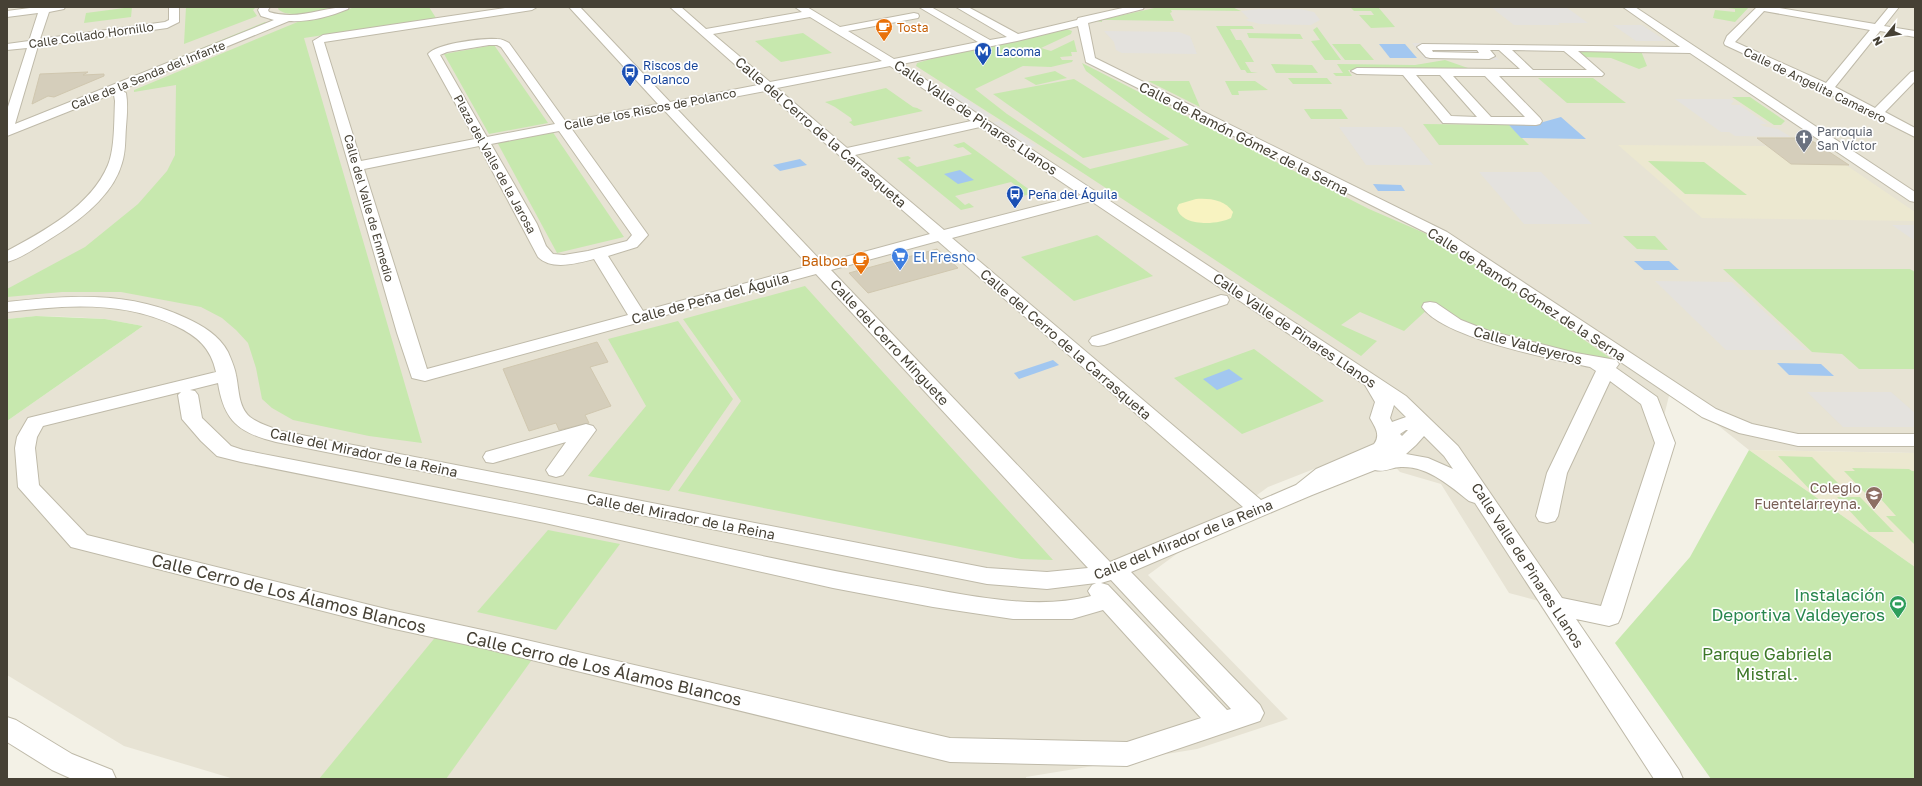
<svg xmlns="http://www.w3.org/2000/svg" width="1922" height="786" font-family="'Golos Text',sans-serif">
	<rect width="100%" height="100%" fill="#f3f1e6"/>
	<polygon fill="#e7e3d4" points="7,7 1915,7 1915,453 1749,450 1671,388 1629,555 1609,617 1557,606 1509,593 1441,484 1400,472 1375,445 1268,487 1148,575 1288,719 1197,749 1026,777 1026,779 234,779 124,746 7,675 7,421 143,326 105,319 71,317 36,316 7,319"/>
	<g fill="#ece8d0">
		<polygon points="1618,145 1766,146 1791,164 1846,165 1915,212 1915,221 1702,218"/>
		<polygon points="1749,450 1915,453 1915,567"/>
	</g>
	<g fill="#c7e8ae">
		<polygon points="132,7 131,17 84,23 86,13"/>
		<polygon points="186,7 256,7 253,10 257,16 184,44"/>
		<path d="M279,7H331C320,12 287,19 278,9Z"/>
		<polygon points="355,7 429,7 436,18 304,38 422,443 369,436 293,420 272,408 262,399 256,368 248,343 236,330 222,318 201,307 121,292 62,292 7,297 7,289 85,247 138,204 167,171 175,155 176,85 134,92 134,90 300,21 328,16"/>
		<polygon points="1159,7 1232,7 1241,11 1171,10 1172,12 1170,13 1174,21 1111,20 1102,20 1102,22 1096,21"/>
		<polygon points="1350,7 1378,7 1395,27 1371,28 1359,15 1374,15 1371,11 1354,11"/>
		<polygon points="1721,7 1749,7 1735,22 1713,18 1715,10 1735,12 1735,9"/>
		<polygon points="265,22 268,23 64,106 61,106"/>
		<polygon points="1216,26 1252,26 1254,29 1230,29 1236,40 1241,40 1254,62 1245,62 1251,72 1258,73 1247,73 1245,70 1241,70"/>
		<polygon points="1061,27 1072,31 1071,34 1041,48 1051,51 1074,40 1077,52 1071,52 1072,56 1060,57 1062,60 1073,60 1072,62 1051,67 1023,66 975,89 1007,114 1090,169 1189,145 1144,114 1086,71 1082,63 1369,209 1436,238 1619,364 1574,358 1482,335 1430,307 1404,331 1360,312 1341,325 1377,341 1361,356 1083,173 916,66 917,63 970,48"/>
		<polygon points="1317,27 1341,60 1325,60 1311,41 1320,40 1313,30"/>
		<polygon points="803,33 832,53 781,62 755,41"/>
		<polygon points="1247,33 1300,34 1303,39 1249,38"/>
		<polygon points="1332,44 1360,44 1374,60 1345,60"/>
		<polygon points="494,45 548,123 489,134 444,54"/>
		<polygon points="1575,50 1641,51 1647,66 1639,69 1611,58 1584,57"/>
		<polygon points="1445,60 1468,68 1395,68 1396,70 1348,70 1352,76 1336,76 1333,73 1343,73 1337,64 1415,65"/>
		<polygon points="1271,64 1312,65 1318,73 1276,73"/>
		<polygon points="1055,71 1067,78 1036,85 1024,78"/>
		<polygon points="1288,78 1327,78 1332,84 1293,84"/>
		<polygon points="1538,78 1593,78 1626,103 1567,103"/>
		<polygon points="1074,79 1170,139 1083,158 993,94"/>
		<polygon points="1148,81 1189,81 1200,107"/>
		<polygon points="1225,81 1255,81 1268,90 1238,91 1239,95 1232,95"/>
		<polygon points="886,88 913,107 917,108 923,111 854,126 849,122 852,121 851,118 835,107 825,102"/>
		<polygon points="1732,97 1750,97 1785,121 1781,125 1774,125"/>
		<polygon points="1304,109 1341,109 1348,119 1311,119"/>
		<polygon points="1423,124 1509,125 1529,145 1439,145"/>
		<polygon points="552,131 624,237 557,253 497,142"/>
		<polygon points="964,142 1034,193 1023,196 1018,192 1022,190 1011,182 955,196 965,205 969,203 974,207 961,210 897,158 908,156 911,158 908,160 917,167 972,154 963,147 958,148 953,145"/>
		<polygon points="1648,161 1704,162 1747,195 1685,194"/>
		<polygon points="1097,235 1153,276 1074,301 1021,257"/>
		<polygon points="1623,236 1655,236 1668,250 1637,249"/>
		<polygon points="1723,269 1910,269 1915,272 1915,369 1859,369 1842,354 1812,352"/>
		<polygon points="805,286 1053,560 1021,559 678,491 741,401 683,319"/>
		<polygon points="36,316 105,319 143,326 7,421 7,319"/>
		<polygon points="678,321 733,399 669,491 588,476 646,406 608,339"/>
		<polygon points="1254,349 1324,401 1242,434 1174,378"/>
		<polygon points="1749,450 1915,567 1915,779 1711,779 1615,643 1690,557"/>
		<polygon points="1778,456 1812,457 1847,492 1813,493"/>
		<polygon points="1852,468 1909,469 1912,471 1915,471 1915,545 1886,516 1896,516 1880,498 1870,498 1844,471 1855,471"/>
		<polygon points="1837,497 1860,497 1894,532 1869,532"/>
		<polygon points="548,530 620,544 556,630 477,612"/>
		<polygon points="442,629 536,654 446,779 319,779"/>
	</g>
	<path fill="#f8f3c1" d="M1196,199C1210,198 1225,200 1233,212L1231,218C1218,225 1181,227 1177,208L1179,204Z"/>
	<g fill="#e4e2de">
		<polygon points="1491,7 1566,7 1588,23 1558,23 1560,25 1514,25"/>
		<polygon points="1258,9 1300,9 1314,12 1320,20 1311,25 1260,24 1248,21 1246,19 1249,19 1241,11"/>
		<polygon points="1613,25 1642,25 1666,41 1636,41"/>
		<polygon points="1104,31 1179,32 1190,36 1197,54 1122,53 1116,50 1114,42"/>
		<polygon points="1412,43 1483,44 1499,60 1425,59"/>
		<polygon points="951,89 992,116 984,118 944,91"/>
		<polygon points="1675,99 1730,99 1734,101 1731,104 1732,105 1740,105 1767,124 1760,124 1763,126 1778,129 1791,137 1735,136 1729,132 1721,132"/>
		<polygon points="999,121 1037,146 1028,148 991,123"/>
		<polygon points="1339,127 1402,127 1433,165 1366,165"/>
		<polygon points="1479,172 1541,172 1592,224 1524,224"/>
		<polygon points="1892,225 1915,225 1915,241"/>
		<polygon points="1655,281 1732,282 1806,350 1726,350"/>
		<polygon points="1807,392 1891,392 1915,413 1915,427 1843,427"/>
	</g>
	<g fill="#a2c7f0">
		<polygon points="1379,44 1405,44 1417,58 1390,58"/>
		<polygon points="1561,117 1586,139 1521,138 1509,125 1536,124"/>
		<polygon points="800,159 807,165 780,171 773,165"/>
		<polygon points="960,170 974,180 958,184 944,174"/>
		<polygon points="1373,184 1401,185 1405,191 1378,191"/>
		<polygon points="1634,261 1669,261 1679,270 1644,270"/>
		<polygon points="1053,360 1059,365 1019,379 1014,373"/>
		<polygon points="1777,363 1821,364 1834,376 1789,375"/>
		<polygon points="1229,369 1243,379 1217,390 1203,379"/>
	</g>
	<g fill="#d5cebb" stroke="#d0c7af">
		<polygon points="88,72 83,75 104,74 104,76 54,97 48,96 32,104 40,74"/>
		<polygon points="1757,138 1797,138 1814,142 1849,165 1791,164"/>
		<polygon points="937,249 958,268 868,293 849,273"/>
		<polygon points="597,342 608,362 590,367 611,406 585,415 589,423 559,430 556,423 529,431 503,369"/>
	</g>
	<g fill="none" stroke-linecap="round" stroke-linejoin="round">
		<defs>
			<g id="minor">
				<path d="M37,7H65L64,9L49,12L40,39L165,22L169,20V7H179V22L167,28L38,46L15,124L274,20L261,16L258,10L260,7H270L268,10L269,12C299,21 321,7 349,7L348,9C329,17 309,22 289,21L121,90L126,93C128,104 127,115 126,127C125,138 126,151 122,163C113,196 78,222 50,239C37,247 22,258 7,262V251C44,231 91,206 108,165C115,148 114,120 115,101L114,95H110L7,136V110L27,48L7,50V44L29,41L38,13L7,17V11Z"/>
				<path d="M512,7H537L532,10L324,42L361,161L475,139L428,54C437,43 483,38 497,39C502,39 505,41 509,43L566,122L658,104L569,7H580L670,102L758,85L670,7H681L706,29L802,12L795,7H807L840,27L914,13L918,14L919,16L918,18L848,31L894,59L978,42L919,7H931L990,40L1007,37L956,7H968L1018,34L1077,20L1078,18L1127,7H1144L1143,9L1088,23L1095,58L1447,232L1716,409L1752,424L1798,434H1915V446H1798L1739,433L1702,417L1437,238L1086,62L1078,26L1017,41L902,64L1406,396L1458,446L1562,598L1601,606L1655,443L1641,404L1610,381L1567,473L1558,516L1555,521L1547,523L1539,521L1536,516L1547,473L1596,371L1590,367C1552,359 1443,338 1422,307L1424,303L1430,302L1436,303L1461,320L1489,331L1576,353L1616,360L1619,364L1616,368L1657,397L1675,443L1621,617L1618,623L1609,626L1576,619L1679,770L1683,779H1654L1475,503L1469,501C1450,486 1429,467 1403,467C1393,466 1385,473 1375,470L1312,495L1131,572L1260,705L1264,713L1260,721L1127,766L950,762L487,649L390,628L71,547L18,487L15,448L17,437L28,418L216,372C211,348 197,336 176,326C122,300 64,305 7,312V302C68,295 130,291 186,318C203,326 219,335 228,352C231,359 235,368 236,375C239,388 238,407 250,417C259,424 271,427 281,431L987,568L1047,572L1088,568L816,274L432,379L425,381L412,378L397,333L313,41L323,35ZM810,17L882,61L770,82L713,34ZM489,45H497L501,47L555,124L487,137L440,55L447,52ZM890,66L971,121L847,148L777,88ZM765,91L930,234L823,263L676,108ZM664,110L809,266L643,311L608,256L637,247L648,235L571,128ZM980,127L1081,195L944,230L855,155ZM559,131L632,235L627,241L588,251L564,255L553,254L546,246L537,224L491,144ZM479,146L538,257C552,271 578,263 594,259L628,315L427,369L364,169ZM1091,201L1365,385L1375,402L1370,418C1375,427 1381,435 1374,444L1316,469L1296,485L1261,500L952,238ZM938,241L1243,507L1110,562L831,270ZM218,383C224,421 239,433 276,442L987,584L1047,589L1096,583L1092,585L1088,591L1091,596C1035,611 967,595 911,585C819,569 729,549 639,529C507,500 375,476 243,450L231,446L202,418L198,395L195,391L190,390ZM181,392L178,395L182,419L201,441L217,456L241,462L545,523L833,588L933,607L1013,619H1072L1103,610L1201,718L1127,742L950,738L487,631L390,610L87,535L39,485L35,448L37,437L43,426ZM1394,405L1406,417L1392,422L1390,418ZM1406,430H1408L1402,436L1400,434ZM1424,436L1444,456L1453,469L1428,458L1406,454L1416,445ZM1111,580L1231,709L1227,710L1108,585L1101,583Z"/>
				<path d="M1623,7H1635L1915,192V202L1910,201L1690,53L1578,51L1602,72L1604,74L1602,76H1499L1540,118L1542,121L1540,124L1536,125L1443,123L1403,75L1357,74L1351,71L1357,68L1520,69L1499,50H1490L1495,56L1489,59L1430,58L1426,57L1417,47L1422,44L1680,47ZM1432,50H1477L1479,53L1433,52ZM1512,50L1564,51L1587,70H1533ZM1416,75H1440L1477,117L1451,116ZM1453,76H1485L1525,117H1491Z"/>
				<path d="M1757,7H1774L1875,24L1889,7H1899L1884,26L1915,31V37L1880,31L1835,87L1875,108L1911,72L1915,71V81L1885,112L1915,128V137L1824,91L1725,45L1724,43L1727,36ZM1764,11L1870,30L1826,83L1735,42Z"/>
				<polygon points="1221,295 1227,296 1229,300 1227,304 1104,345 1098,346 1092,345 1089,341 1092,337"/>
				<polygon points="586,424 593,426 596,430 563,475 556,477 549,475 546,470 566,442 493,463 486,462 483,457 486,452"/>
				<polygon points="7,717 16,720 72,754 112,770 116,779 72,779 52,770 7,742"/>
			</g>
		</defs>
		<use href="#minor" stroke="#bfbaa9" stroke-width="2"/>
		<use href="#minor" fill="#fff" fill-rule="evenodd"/>
	</g>
	<defs>
		<symbol id="cafe-pin" viewBox="-11 -11 22 30"><path d="M0 17L-7.5 6A9.5 9.5 0 1 1 7.5 6Z" fill="#e8710a" stroke="#fff"/><path d="M-5.5-4.5H6V0H3Q3 3.5 0 3.5H-2.5Q-5.5 3.5-5.5 0ZM3-3.2v2h1.7v-2ZM-6 4.5H4V6H-6Z" fill="#fff"/></symbol>
		<symbol id="metro-pin" viewBox="-11 -11 22 30"><path d="M0 17L-7.5 6A9.5 9.5 0 1 1 7.5 6Z" fill="#1a4fb4" stroke="#fff"/><path d="M-5.5 5V-5H-3L0 0L3-5H5.5V5H3V-.5L0 4L-3-.5V5Z" fill="#fff"/></symbol>
		<symbol id="bus-pin" viewBox="-11 -11 22 30"><path d="M0 17L-7.5 6A9.5 9.5 0 1 1 7.5 6Z" fill="#1a4fb4" stroke="#fff"/><path d="M-5-6H5V4H4V6H2V4H-2V6H-4V4H-5ZM-3.5-4V0h7V-4ZM-3.5 1.2v1.5H-2V1.2ZM2 1.2v1.5H3.5V1.2Z" fill="#fff"/></symbol>
		<symbol id="church-pin" viewBox="-11 -11 22 30"><path d="M0 17L-7.5 6A9.5 9.5 0 1 1 7.5 6Z" fill="#6b7280" stroke="#fff"/><path d="M-1.2-6h2.4v3.5h3.3v2.4h-3.3V6h-2.4V-.1h-3.3v-2.4h3.3Z" fill="#fff"/></symbol>
		<symbol id="supermarket-pin" viewBox="-11 -11 22 30"><path d="M0 17L-7.5 6A9.5 9.5 0 1 1 7.5 6Z" fill="#3f7fe0" stroke="#fff"/><path d="M-6-5.5h2.5l.6 2H6L4.5 2H-2.5L-4.4-4H-6ZM-1.5 3.2a1.3 1.3 0 1 0 .1 0ZM3 3.2a1.3 1.3 0 1 0 .1 0Z" fill="#fff"/></symbol>
		<symbol id="school-pin" viewBox="-11 -11 22 30"><path d="M0 17L-7.5 6A9.5 9.5 0 1 1 7.5 6Z" fill="#8d6e63" stroke="#fff"/><path d="M0-5L7-2L0 1L-7-2ZM-4 1L0 2.5L4 1V4Q0 6-4 4Z" fill="#fff"/></symbol>
		<symbol id="stadium-pin" viewBox="-11 -11 22 30"><path d="M0 17L-7.5 6A9.5 9.5 0 1 1 7.5 6Z" fill="#2e9e5b" stroke="#fff"/><path d="M0-5a6.5 5 0 1 0 0 10a6.5 5 0 1 0 0-10ZM-3.5-1.8h7v3.6h-7Z" fill="#fff"/></symbol>
	</defs>
	<g fill-rule="evenodd">
		<use href="#cafe-pin" x="874" y="17" width="20" height="27"/>
		<use href="#metro-pin" x="973" y="41" width="20" height="27"/>
		<use href="#bus-pin" x="620" y="62" width="20" height="27"/>
		<use href="#church-pin" x="1794" y="128" width="20" height="27"/>
		<use href="#bus-pin" x="1005" y="184" width="20" height="27"/>
		<use href="#supermarket-pin" x="890" y="246" width="20" height="27"/>
		<use href="#cafe-pin" x="851" y="250" width="20" height="27"/>
		<use href="#school-pin" x="1864" y="485" width="20" height="27"/>
		<use href="#stadium-pin" x="1888" y="594" width="20" height="27"/>
	</g>
	<g text-anchor="middle" dominant-baseline="central" stroke-width="3.5" stroke-linejoin="round" paint-order="stroke">
		<g font-size="12" fill="#c56008" stroke="#fff" text-anchor="start">
			<text x="897" y="27">Tosta</text>
		</g>
		<g font-size="12" fill="#464135" stroke="#fff">
			<text transform="translate(91 35) rotate(-8)">Calle Collado Hornillo</text>
			<text transform="translate(148 75) rotate(-22)">Calle de la Senda del Infante</text>
			<text transform="translate(1815 85) rotate(26)">Calle de Angelita Camarero</text>
			<text transform="translate(650 109) rotate(-11)">Calle de los Riscos de Polanco</text>
			<text transform="translate(495 164) rotate(61)">Plaza del Valle de la Jarosa</text>
			<text transform="translate(369 208) rotate(74)">Calle del Valle de Enmedio</text>
		</g>
		<g font-size="12" fill="#164399" stroke="#fff" text-anchor="start">
			<text x="996" y="51">Lacoma</text>
			<text x="643" y="65">Riscos de<tspan x="643" dy="14">Polanco</tspan></text>
			<text x="1028" y="194">Peña del Águila</text>
		</g>
		<g font-size="12" fill="#5b616d" stroke="#fff" text-anchor="start">
			<text x="1817" y="131">Parroquia<tspan x="1817" dy="14">San Víctor</tspan></text>
		</g>
		<g font-size="14" fill="#464135" stroke="#fff">
			<text transform="translate(976 117) rotate(34)">Calle Valle de Pinares Llanos</text>
			<text transform="translate(821 132) rotate(41)">Calle del Cerro de la Carrasqueta</text>
			<text transform="translate(1244 138) rotate(27)">Calle de Ramón Gómez de la Serna</text>
			<text transform="translate(1527 294) rotate(33)">Calle de Ramón Gómez de la Serna</text>
			<text transform="translate(710 298) rotate(-15)">Calle de Peña del Águila</text>
			<text transform="translate(1295 330) rotate(34)">Calle Valle de Pinares Llanos</text>
			<text transform="translate(890 342) rotate(47)">Calle del Cerro Minguete</text>
			<text transform="translate(1066 344) rotate(41)">Calle del Cerro de la Carrasqueta</text>
			<text transform="translate(1528 345) rotate(15)">Calle Valdeyeros</text>
			<text transform="translate(364 452) rotate(12)">Calle del Mirador de la Reina</text>
			<text transform="translate(681 516) rotate(11)">Calle del Mirador de la Reina</text>
			<text transform="translate(1183 539) rotate(-22)">Calle del Mirador de la Reina</text>
			<text transform="translate(1528 565) rotate(57)">Calle Valle de Pinares Llanos</text>
		</g>
		<g font-size="14" fill="#366cbe" stroke="#fff" text-anchor="start">
			<text x="913" y="256">El Fresno</text>
		</g>
		<g font-size="14" fill="#c56008" stroke="#fff" text-anchor="end">
			<text x="848" y="260">Balboa</text>
		</g>
		<g font-size="14" fill="#785e54" stroke="#fff" text-anchor="end">
			<text x="1861" y="487">Colegio<tspan x="1861" dy="16">Fuentelarreyna.</tspan></text>
		</g>
		<g font-size="17" fill="#464135" stroke="#fff">
			<text transform="translate(289 593) rotate(14)">Calle Cerro de Los Álamos Blancos</text>
			<text transform="translate(604 668) rotate(13)">Calle Cerro de Los Álamos Blancos</text>
		</g>
		<g font-size="17" fill="#27864d" stroke="#fff" text-anchor="end">
			<text x="1885" y="594">Instalación<tspan x="1885" dy="20">Deportiva Valdeyeros</tspan></text>
		</g>
		<g font-size="17" fill="#3d7828" stroke="#fff">
			<text x="1767" y="653">Parque Gabriela<tspan x="1767" dy="20">Mistral.</tspan></text>
		</g>
	</g>
	<rect width="1922" height="786" fill="none" stroke="#464135" stroke-width="16"/>
	<g transform="translate(1886 36) rotate(240)" stroke="#ffffff" stroke-width="3" paint-order="stroke">
	<path d="M0-3L7 15L0 10L-7 15Z" fill="#464135"/>
	<text y="-6" font-size="11" font-weight="bold" text-anchor="middle" fill="#464135">N</text>
	</g>
</svg>
